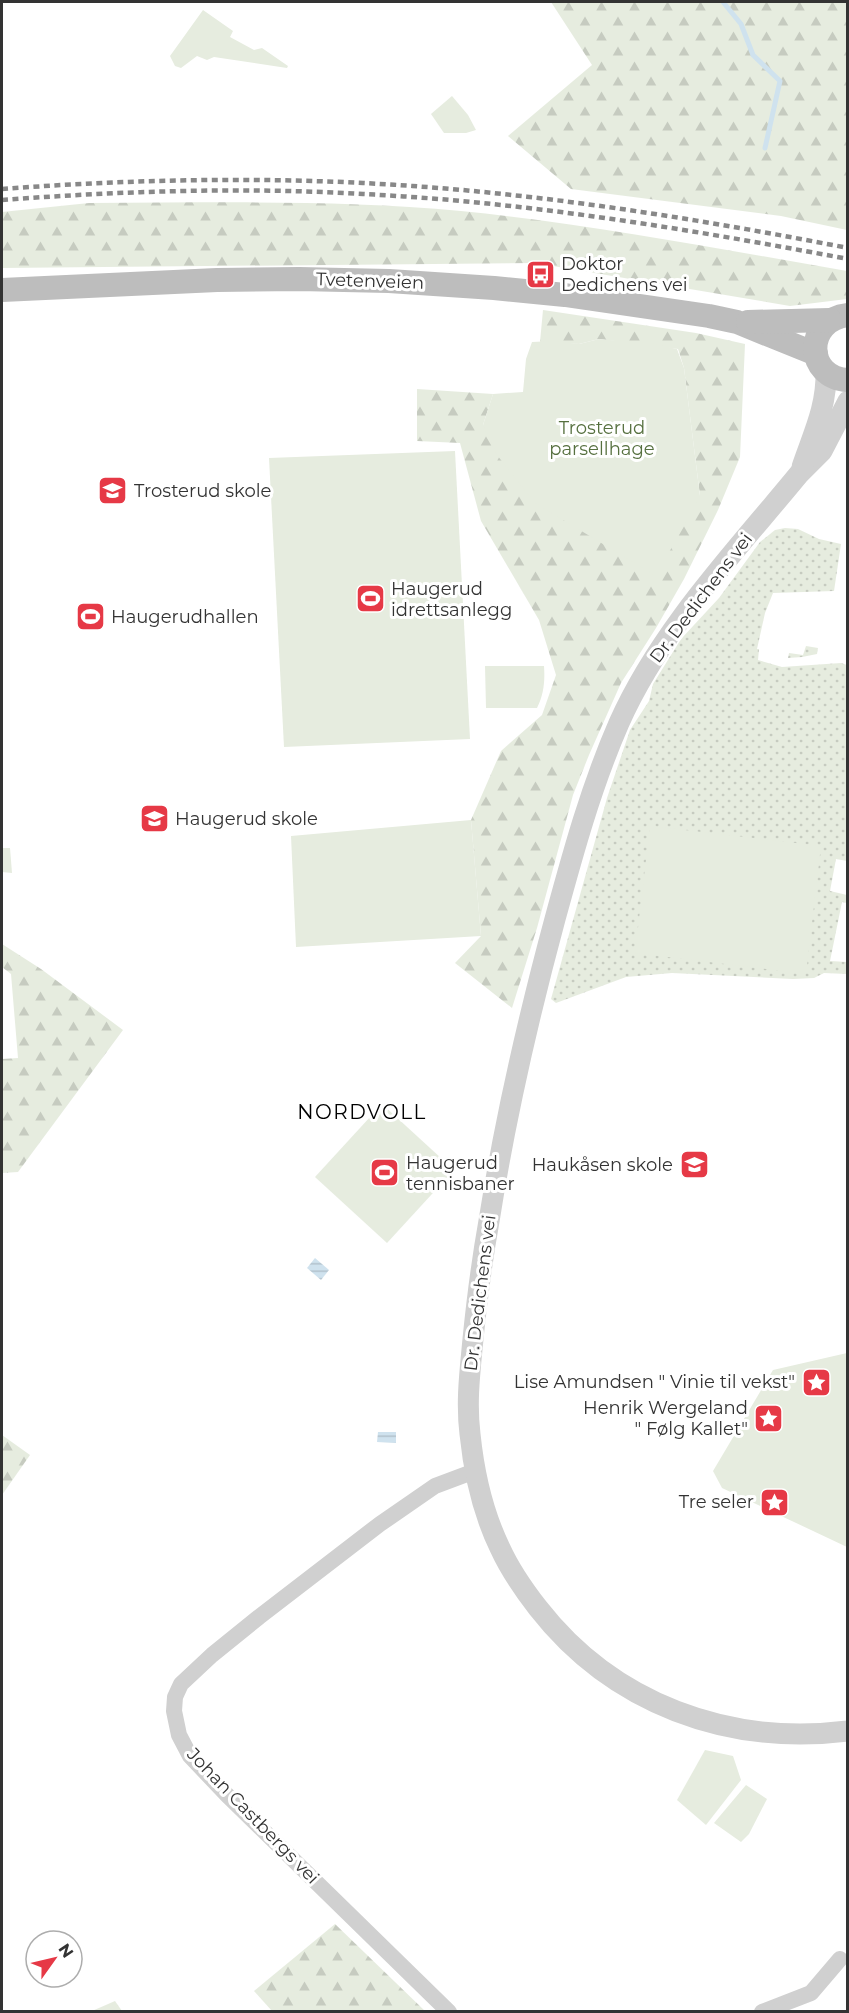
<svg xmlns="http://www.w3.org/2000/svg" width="849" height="2013" font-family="Montserrat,sans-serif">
	<defs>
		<pattern id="grass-dots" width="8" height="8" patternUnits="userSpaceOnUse" patternTransform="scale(1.5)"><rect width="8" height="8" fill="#e6ecdf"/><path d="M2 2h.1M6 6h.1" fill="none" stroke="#c6cbc0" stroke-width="1.8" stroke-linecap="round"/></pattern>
		<pattern id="forest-firs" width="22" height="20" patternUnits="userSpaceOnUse" patternTransform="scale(1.5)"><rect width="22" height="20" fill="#e6ecdf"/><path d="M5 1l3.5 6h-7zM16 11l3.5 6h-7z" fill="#c6cbc0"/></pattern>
		<pattern id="water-rules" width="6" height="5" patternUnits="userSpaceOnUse" patternTransform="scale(1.5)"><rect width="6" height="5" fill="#cfe2ee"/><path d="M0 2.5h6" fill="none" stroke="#b2c2cd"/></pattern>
	</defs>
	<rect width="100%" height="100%" fill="#fff"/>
	<g fill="url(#grass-dots)">
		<polygon points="785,528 798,529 819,539 841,544 834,591 773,593 765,613 757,649 759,649 758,660 782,667 841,663 847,665 847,861 836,859 830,891 847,895 847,903 842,902 830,961 847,962 847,974 824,973 814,978 793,979 672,973 626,977 556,1003 551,999 607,798 630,730 649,701 653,684 681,639 719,598 760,542 775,530"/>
		<polygon points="806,646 818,648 817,654 802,657 788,658 789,653 803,655"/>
	</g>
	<g fill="url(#forest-firs)">
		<polygon points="551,2 847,2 847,230 781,216 571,189 508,136 592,65"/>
		<path d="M89,203C213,203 338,199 461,211C591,224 719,249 847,271V299L790,306L535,263L2,268V212Z"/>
		<polygon points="543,310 696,333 745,344 740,457 718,510 684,579 656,628 621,683 589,755 573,795 537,928 512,1008 455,963 481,936 471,820 501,751 542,715 556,675 539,620 481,521 460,443 417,441 417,389 493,394 483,425 700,496 684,368 678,349 599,339 579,344 540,342"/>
		<polygon points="2,944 41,969 123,1030 18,1172 2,1173 2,1059 18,1058 11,974 2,967"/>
		<polygon points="2,1435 30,1455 2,1495"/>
		<polygon points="335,1924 425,2011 272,2011 254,1991"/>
		<polygon points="115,2001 122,2011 92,2011"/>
	</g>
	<g fill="#e6ecdf">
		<polygon points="203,10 233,31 230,37 254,50 262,48 288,66 287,68 214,57 207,60 197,56 181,68 175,66 170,56"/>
		<polygon points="452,96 468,115 476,130 466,133 444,133 431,114"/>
		<polygon points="599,339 654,344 677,349 684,368 700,496 656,576 535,503 497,455 483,425 493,394 523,392 526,359 532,342 553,341 579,344"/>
		<polygon points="455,451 470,739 284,747 269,458"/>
		<path d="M485,666H544C545,681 544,694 537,708H486Z"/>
		<polygon points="471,820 481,936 296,947 291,836"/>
		<polygon points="650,826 821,846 806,974 635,953"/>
		<polygon points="2,848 10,848 12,873 2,872"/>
		<polygon points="382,1104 454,1170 387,1243 315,1177"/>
		<polygon points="847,1353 848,1353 847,1547 722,1488 713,1471 773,1370"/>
		<polygon points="705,1750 733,1756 741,1780 706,1825 677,1800"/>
		<polygon points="746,1785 767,1799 749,1834 741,1842 714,1823"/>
	</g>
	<g fill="url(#water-rules)">
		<polygon points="315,1258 329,1270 321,1280 307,1268"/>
		<polygon points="378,1432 396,1432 396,1443 377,1442"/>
	</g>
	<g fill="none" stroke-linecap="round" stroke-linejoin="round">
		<polyline stroke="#cfe2ee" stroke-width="5" points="723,2 741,24 753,55 780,81 765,148"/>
		<g stroke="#d0d0d0" stroke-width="16">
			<polyline points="449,2012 227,1795 190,1756 179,1735 174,1711 175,1697 181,1684 212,1655 259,1617 380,1524 435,1486 475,1471"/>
			<polyline points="762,2012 811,1993 840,1959"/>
		</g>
		<g stroke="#d0d0d0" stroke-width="21">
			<path d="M848,401L822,451L799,474C735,552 661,629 619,723C591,787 573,853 555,919C528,1019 505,1119 489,1221C482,1260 477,1299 473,1339C470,1371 466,1402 470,1434C474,1473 483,1513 500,1548C510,1570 524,1590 538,1608C613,1704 728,1746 848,1731"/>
			<path d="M802,467C813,434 827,407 826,371"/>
		</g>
		<g stroke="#bdbdbd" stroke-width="24">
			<polyline points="2,290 217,280 299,279 389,281 494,288 565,295 709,316 737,322 816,354"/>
			<path d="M848,315C804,320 805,378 848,380"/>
			<polyline points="748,322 830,320"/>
		</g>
		<g stroke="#888" stroke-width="4.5" stroke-dasharray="6 4.5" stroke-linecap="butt">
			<path d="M2,189C122,180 243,177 363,183C526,191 688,217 848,248"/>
			<path d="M2,200C122,191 243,187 363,194C526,202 688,229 848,259"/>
		</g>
	</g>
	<defs>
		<symbol id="bus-square" viewBox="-11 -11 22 22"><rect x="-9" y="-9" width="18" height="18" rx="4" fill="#e63946" stroke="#fff"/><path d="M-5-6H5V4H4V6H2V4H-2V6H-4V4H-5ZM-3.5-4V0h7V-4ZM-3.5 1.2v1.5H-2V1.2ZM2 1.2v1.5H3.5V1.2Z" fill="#fff"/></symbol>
		<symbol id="school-square" viewBox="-11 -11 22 22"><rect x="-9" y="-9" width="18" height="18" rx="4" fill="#e63946" stroke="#fff"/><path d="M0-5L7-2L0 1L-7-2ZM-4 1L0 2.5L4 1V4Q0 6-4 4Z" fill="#fff"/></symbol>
		<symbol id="stadium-square" viewBox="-11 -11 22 22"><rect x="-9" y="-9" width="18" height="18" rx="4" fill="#e63946" stroke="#fff"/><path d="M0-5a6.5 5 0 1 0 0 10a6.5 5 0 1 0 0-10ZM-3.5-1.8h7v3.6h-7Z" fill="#fff"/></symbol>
		<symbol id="sight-square" viewBox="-11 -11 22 22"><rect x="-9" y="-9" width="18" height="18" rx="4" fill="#e63946" stroke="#fff"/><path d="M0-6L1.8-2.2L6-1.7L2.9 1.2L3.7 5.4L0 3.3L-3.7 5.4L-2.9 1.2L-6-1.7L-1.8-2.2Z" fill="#fff"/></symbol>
	</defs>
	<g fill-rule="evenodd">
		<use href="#bus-square" x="524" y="258" width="33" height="33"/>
		<use href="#school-square" x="96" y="474" width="33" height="33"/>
		<use href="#stadium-square" x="354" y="582" width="33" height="33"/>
		<use href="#stadium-square" x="74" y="600" width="33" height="33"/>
		<use href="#school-square" x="138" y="802" width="33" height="33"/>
		<use href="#school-square" x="678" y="1148" width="33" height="33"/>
		<use href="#stadium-square" x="368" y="1156" width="33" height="33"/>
		<use href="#sight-square" x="800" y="1366" width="33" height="33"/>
		<use href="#sight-square" x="752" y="1402" width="33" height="33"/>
		<use href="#sight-square" x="758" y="1486" width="33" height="33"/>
	</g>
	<g text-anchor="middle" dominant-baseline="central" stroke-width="6" stroke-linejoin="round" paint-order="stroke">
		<g font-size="18" fill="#333" stroke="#fff" text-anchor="start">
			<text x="561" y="264">Doktor<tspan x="561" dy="21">Dedichens vei</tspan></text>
			<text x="134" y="491">Trosterud skole</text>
			<text x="391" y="589">Haugerud<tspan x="391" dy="21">idrettsanlegg</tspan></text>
			<text x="111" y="617">Haugerudhallen</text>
			<text x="175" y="819">Haugerud skole</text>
			<text x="406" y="1163">Haugerud<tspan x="406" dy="21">tennisbaner</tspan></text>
			<text x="673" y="1165" text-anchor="end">Haukåsen skole</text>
			<text x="795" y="1382" text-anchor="end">Lise Amundsen " Vinie til vekst"</text>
			<text x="748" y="1408" text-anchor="end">Henrik Wergeland<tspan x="748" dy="21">" Følg Kallet"</tspan></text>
			<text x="754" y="1502" text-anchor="end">Tre seler</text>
		</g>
		<g font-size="18" fill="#333" stroke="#fff">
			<text transform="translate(370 281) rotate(2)">Tvetenveien</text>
			<text transform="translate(701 598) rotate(-53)">Dr. Dedichens vei</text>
			<text transform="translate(480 1293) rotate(-83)">Dr. Dedichens vei</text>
			<text transform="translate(253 1816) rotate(46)">Johan Castbergs vei</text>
		</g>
		<g font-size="18" fill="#56703f" stroke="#fff">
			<text x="602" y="428">Trosterud<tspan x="602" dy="21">parsellhage</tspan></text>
		</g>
		<g font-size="20" letter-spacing="1.5" fill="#000" stroke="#fff">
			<text x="362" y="1112">NORDVOLL</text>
		</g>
	</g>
	<rect width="849" height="2013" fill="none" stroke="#333333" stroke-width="6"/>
	<g transform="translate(54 1959) rotate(56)"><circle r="28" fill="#ffffff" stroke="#adadad" stroke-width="1.5"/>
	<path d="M0-4.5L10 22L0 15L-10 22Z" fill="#e63946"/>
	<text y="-9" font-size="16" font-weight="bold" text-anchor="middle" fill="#333333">N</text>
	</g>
</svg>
